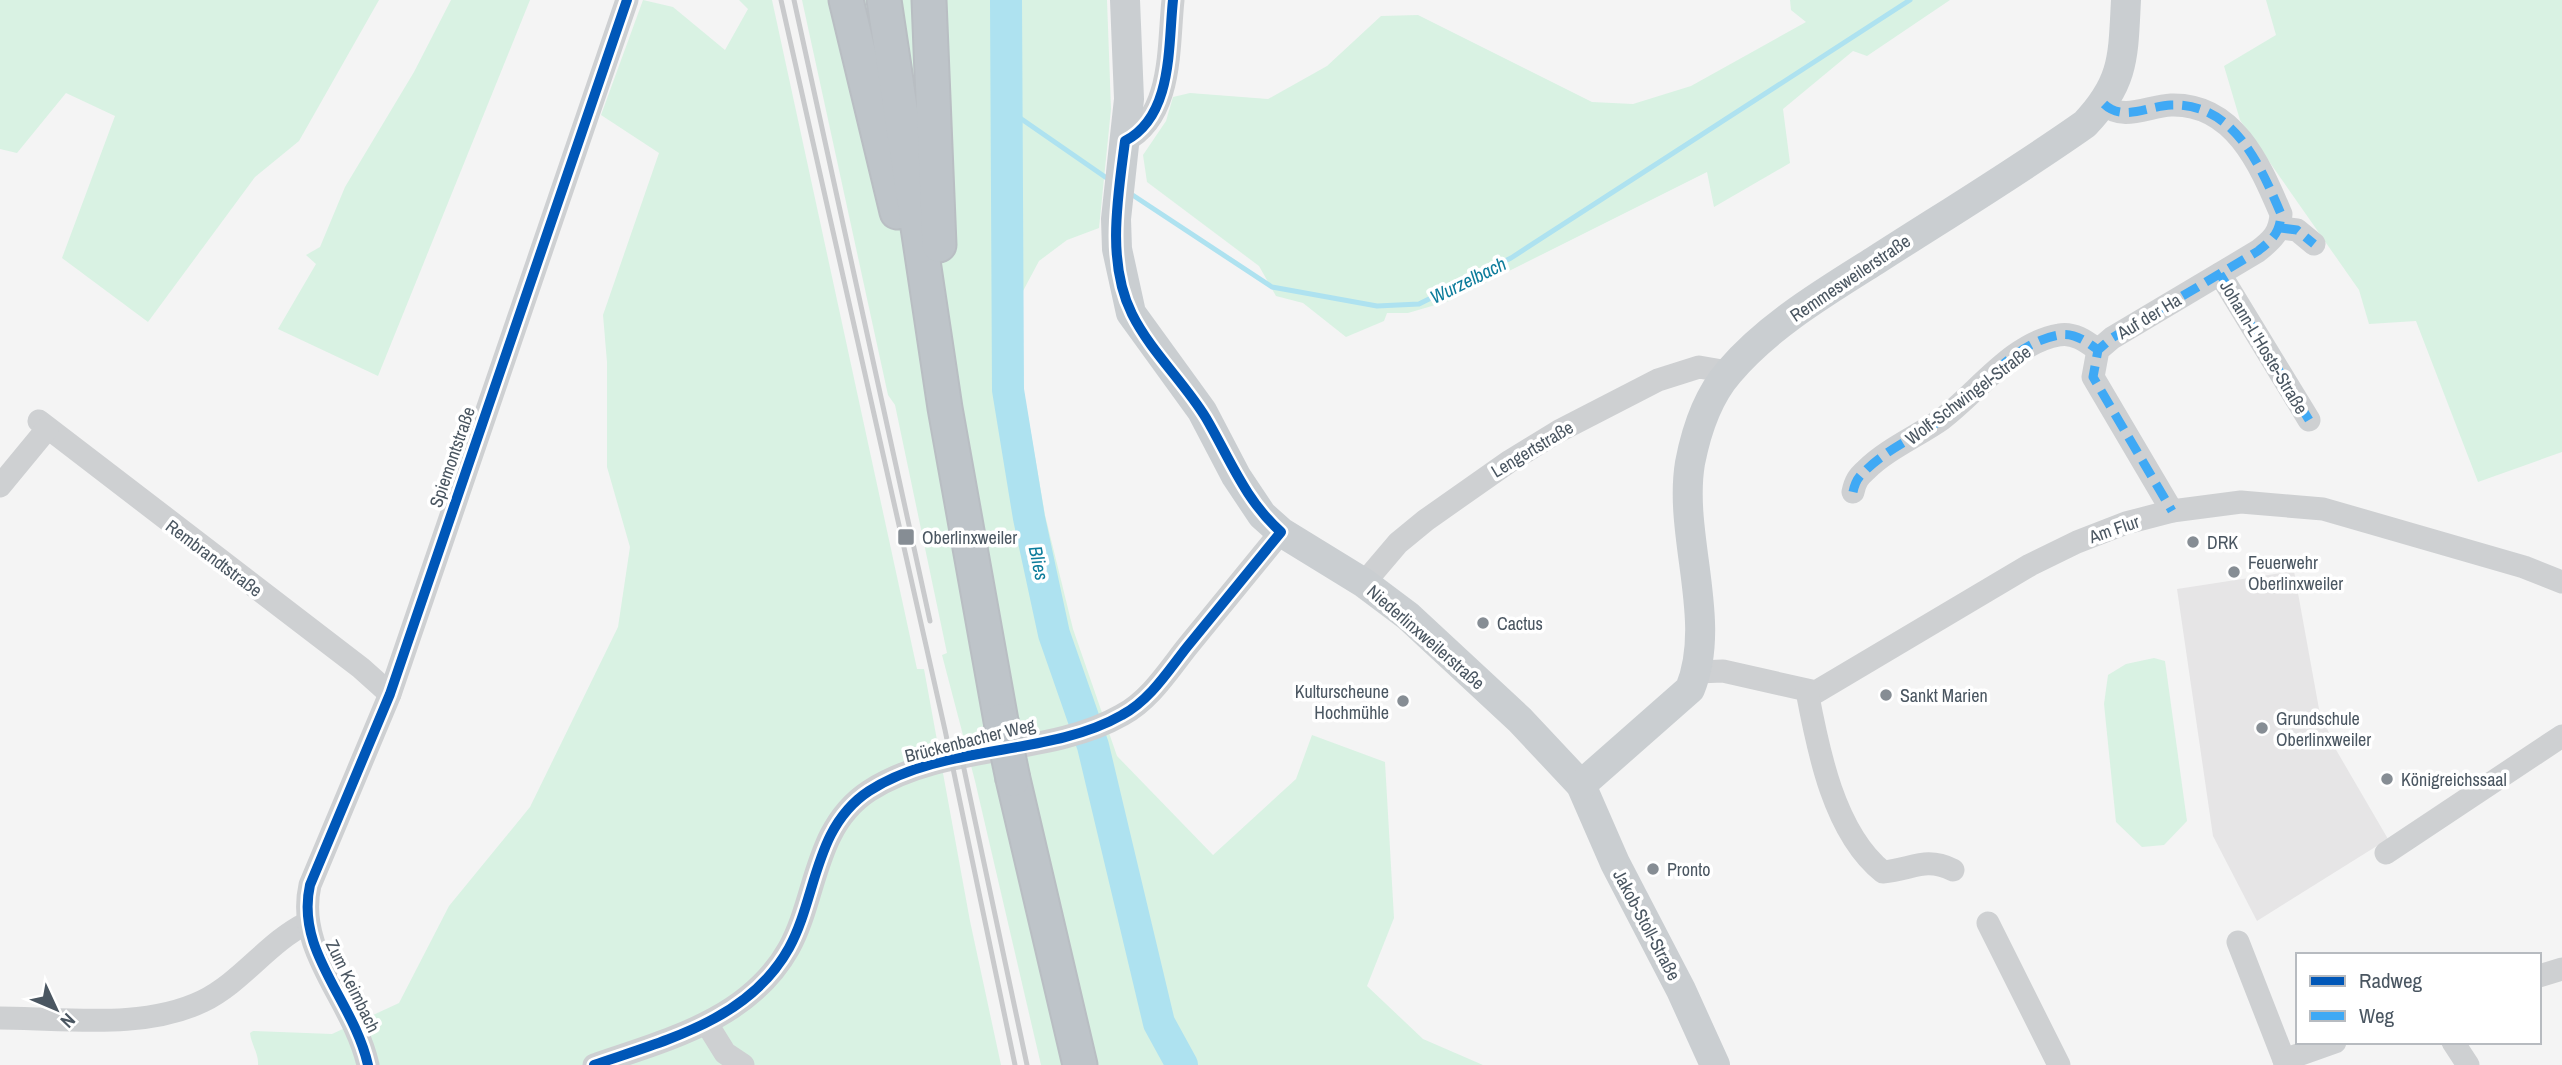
<svg xmlns="http://www.w3.org/2000/svg" width="2562" height="1065" font-family="'Archivo Narrow',sans-serif">
	<rect width="100%" height="100%" fill="#f4f4f4"/>
	<polygon fill="#e6e5e6" points="2294,571 2319,709 2335,748 2388,839 2257,921 2213,836 2177,589"/>
	<g fill="#d9f2e3">
		<polygon points="0,0 379,0 299,141 255,177 148,322 62,258 115,116 66,93 17,153 0,149"/>
		<polygon points="451,0 530,0 378,376 278,329 316,264 306,255 320,247 345,187 414,72"/>
		<path d="M643,0L673,7L725,50L748,9L739,0H772L917,669H924L970,921L1001,1065H258C259,1054 251,1044 250,1033L253,1031L332,1034L399,1003L449,906L530,807L618,627L630,547L607,467V362L603,315L659,153L601,115Z"/>
		<polygon points="802,0 1107,0 1111,109 1099,228 1067,240 1039,261 1023,291 1023,387 1045,515 1073,629 1117,756 1213,855 1296,779 1312,735 1385,762 1394,918 1367,986 1423,1039 1483,1065 1041,1065 975,781 942,655 947,653 895,405 888,395"/>
		<polygon points="1790,0 1950,0 1867,56 1853,51 1783,109 1790,163 1714,207 1707,172 1449,301 1408,313 1387,313 1384,321 1346,337 1303,303 1276,296 1259,266 1147,182 1143,155 1166,121 1173,97 1190,93 1268,99 1327,66 1381,16 1418,15 1592,102 1633,104 1691,86 1806,22 1791,10"/>
		<polygon points="2266,0 2562,0 2562,452 2478,482 2416,321 2369,324 2359,290 2240,120 2224,66 2276,35"/>
		<polygon points="2154,658 2165,661 2187,821 2164,845 2142,847 2116,822 2104,704 2108,675 2126,664"/>
	</g>
	<g fill="none" stroke-linecap="round" stroke-linejoin="round">
		<g stroke="#aee2f0" stroke-width="5">
			<polyline points="1007,109 1111,181"/>
			<polyline points="1128,192 1272,287 1377,306 1419,304 1511,258 1910,0"/>
		</g>
		<polyline stroke="#aee2f0" stroke-width="32" points="1006,0 1008,390 1029,518 1054,634 1093,746 1159,1023 1182,1065"/>
		<defs>
			<g id="highway">
				<polyline points="846,0 897,212"/>
				<polyline points="884,0 945,408 1001,721"/>
				<polyline points="929,0 939,245"/>
				<polyline points="1013,779 1080,1065"/>
			</g>
		</defs>
		<use href="#highway" stroke="#b9bec3" stroke-width="37"/>
		<g stroke="#ced0d2" stroke-width="23">
			<path d="M2104,104C2123,122 2148,106 2171,105C2234,103 2260,165 2281,214C2280,233 2272,240 2258,251L2112,338L2098,350L2093,377L2172,511"/>
			<path d="M1125,141C1173,116 1168,47 1173,0"/>
			<polyline points="2281,228 2297,230 2314,244"/>
			<polyline points="2220,274 2309,420"/>
			<polyline points="39,421 361,668 390,694"/>
			<polyline points="0,486 47,429"/>
			<path d="M1853,492C1855,482 1858,477 1866,470C1887,449 1918,436 1942,419C1978,392 2012,343 2059,335C2074,332 2087,342 2098,350"/>
			<polyline points="1364,583 1398,543 1426,520 1510,461 1559,431 1658,380 1699,367 1728,372"/>
			<polyline points="1697,672 1723,671 1816,692 2030,565 2077,542 2126,523 2172,511 2241,502 2323,509 2524,567 2562,582"/>
			<path d="M1807,691C1818,750 1834,833 1883,872C1912,870 1924,856 1953,870"/>
			<polyline points="2386,853 2562,736"/>
			<polyline points="1988,923 2059,1065"/>
			<polyline points="2238,942 2286,1065"/>
			<polyline points="2539,976 2562,969"/>
			<path d="M0,1018C65,1018 143,1030 203,1001C242,982 268,942 307,923"/>
			<polyline points="707,1024 725,1053 743,1065"/>
			<polyline points="2453,1042 2468,1065"/>
			<polyline points="2284,1060 2335,1042"/>
			<path d="M368,1065C353,999 295,952 310,885L390,694L627,0"/>
			<path d="M594,1065C666,1040 749,1020 789,948C817,897 814,827 869,791C943,743 1049,757 1122,715C1150,700 1168,671 1187,647C1219,608 1250,570 1281,532"/>
		</g>
		<g stroke="#caced1" stroke-width="30">
			<polyline points="1125,0 1129,99 1116,219 1117,249 1131,313 1202,411 1236,476 1262,515 1281,532 1364,583 1408,616 1520,720 1581,785 1615,863 1681,990 1715,1065"/>
			<path d="M1581,785L1690,689C1718,621 1678,535 1690,463C1696,432 1708,396 1729,372C1768,326 1825,292 1876,260C1946,215 2017,172 2085,124C2125,82 2123,56 2126,0"/>
		</g>
		<use href="#highway" stroke="#bec4c9" stroke-width="33"/>
		<g stroke="#c9cacc" stroke-width="5">
			<polyline points="781,0 945,730 1015,1065"/>
			<polyline points="794,0 930,621"/>
			<polyline points="960,750 1027,1065"/>
		</g>
		<defs>
			<polyline id="highway-bridge" points="1001,721 1013,779"/>
		</defs>
		<use href="#highway-bridge" stroke="#b9bec3" stroke-width="37" stroke-linecap="butt"/>
		<use href="#highway-bridge" stroke="#bec4c9" stroke-width="33"/>
		<g stroke="#3fa9f5" stroke-width="9" stroke-dasharray="18 9" stroke-linecap="butt">
			<path d="M2104,104C2123,122 2148,106 2171,105C2234,103 2260,165 2281,214C2280,233 2272,240 2258,251L2112,338L2098,350L2093,377L2172,511"/>
			<polyline points="2281,228 2297,230 2314,244"/>
			<polyline points="2220,274 2309,420"/>
			<path d="M1853,492C1855,482 1858,477 1866,470C1887,449 1918,436 1942,419C1978,392 2012,343 2059,335C2074,332 2087,342 2098,350"/>
		</g>
		<defs>
			<g id="cycleway">
				<path d="M368,1065C353,999 295,952 310,885L390,694L627,0"/>
				<path d="M594,1065C666,1040 749,1020 789,948C817,897 814,827 869,791C943,743 1049,757 1122,715C1150,700 1168,671 1187,647C1219,608 1250,570 1281,532C1245,500 1230,459 1206,418C1184,382 1151,352 1132,314C1106,262 1118,196 1125,141C1173,116 1168,47 1173,0"/>
			</g>
		</defs>
		<use href="#cycleway" stroke="#fff" stroke-width="15"/>
		<use href="#cycleway" stroke="#0057b8" stroke-width="10"/>
	</g>
	<g fill="#868d94" stroke="#fff" stroke-width="2.5">
		<rect x="897" y="528" width="18" height="18" rx="3.5"/>
		<circle cx="2193" cy="542" r="7"/>
		<circle cx="2234" cy="572" r="7"/>
		<circle cx="1483" cy="623" r="7"/>
		<circle cx="1886" cy="695" r="7"/>
		<circle cx="1403" cy="701" r="7"/>
		<circle cx="2262" cy="728" r="7"/>
		<circle cx="2387" cy="779" r="7"/>
		<circle cx="1653" cy="869" r="7"/>
	</g>
	<g text-anchor="middle" dominant-baseline="central" stroke-width="7" stroke-linejoin="round" paint-order="stroke">
		<g font-size="18" fill="#4a5661" stroke="#fff">
			<text transform="translate(1850 278) rotate(-34)">Remmesweilerstraße</text>
			<text transform="translate(2149 316) rotate(-31)">Auf der Ha</text>
			<text transform="translate(2264 347) rotate(59)">Johann-L'Hoste-Straße</text>
			<text transform="translate(1968 395) rotate(-37)">Wolf-Schwingel-Straße</text>
			<text transform="translate(1532 449) rotate(-31)">Lengertstraße</text>
			<text transform="translate(452 457) rotate(-71)">Spiemontstraße</text>
			<text transform="translate(2114 529) rotate(-19)">Am Flur</text>
			<text transform="translate(214 558) rotate(37)">Rembrandtstraße</text>
			<text transform="translate(1426 637) rotate(41)">Niederlinxweilerstraße</text>
			<text transform="translate(970 740) rotate(-14)">Brückenbacher Weg</text>
			<text transform="translate(1647 925) rotate(62)">Jakob-Stoll-Straße</text>
			<text transform="translate(353 986) rotate(64)">Zum Keimbach</text>
		</g>
		<g font-size="18" fill="#4a5661" stroke="#fff" text-anchor="start">
			<text x="922" y="537">Oberlinxweiler</text>
			<text x="2207" y="542">DRK</text>
			<text x="2248" y="562">Feuerwehr<tspan x="2248" dy="21">Oberlinxweiler</tspan></text>
			<text x="1497" y="623">Cactus</text>
			<text x="1389" y="691" text-anchor="end">Kulturscheune<tspan x="1389" dy="21">Hochmühle</tspan></text>
			<text x="1900" y="695">Sankt Marien</text>
			<text x="2276" y="718">Grundschule<tspan x="2276" dy="21">Oberlinxweiler</tspan></text>
			<text x="2401" y="779">Königreichssaal</text>
			<text x="1667" y="869">Pronto</text>
		</g>
		<g font-size="19" font-style="italic" fill="#0c7c9b" stroke="#fff">
			<text transform="translate(1468 280) rotate(-26)">Wurzelbach</text>
			<text transform="translate(1039 563) rotate(78)">Blies</text>
		</g>
	</g>
	<rect x="2296" y="953" width="245" height="91" fill="#ffffff" stroke="#b7bbc0" stroke-width="2"/>
	<rect x="2310" y="976" width="35" height="10" fill="#0057b8" stroke="#b7bbc0" stroke-width="2"/>
	<text x="2359" y="988" font-size="21" fill="#4a5661">Radweg</text>
	<rect x="2310" y="1011" width="35" height="10" fill="#3fa9f5" stroke="#b7bbc0" stroke-width="2"/>
	<text x="2359" y="1023" font-size="21" fill="#4a5661">Weg</text>
	<g transform="translate(56 1009) rotate(134)" stroke="#ffffff" stroke-width="5" paint-order="stroke">
	<path d="M0-5L12 26L0 18L-12 26Z" fill="#4a5661"/>
	<text y="-10" font-size="19" font-weight="bold" text-anchor="middle" fill="#4a5661">N</text>
	</g>
</svg>
